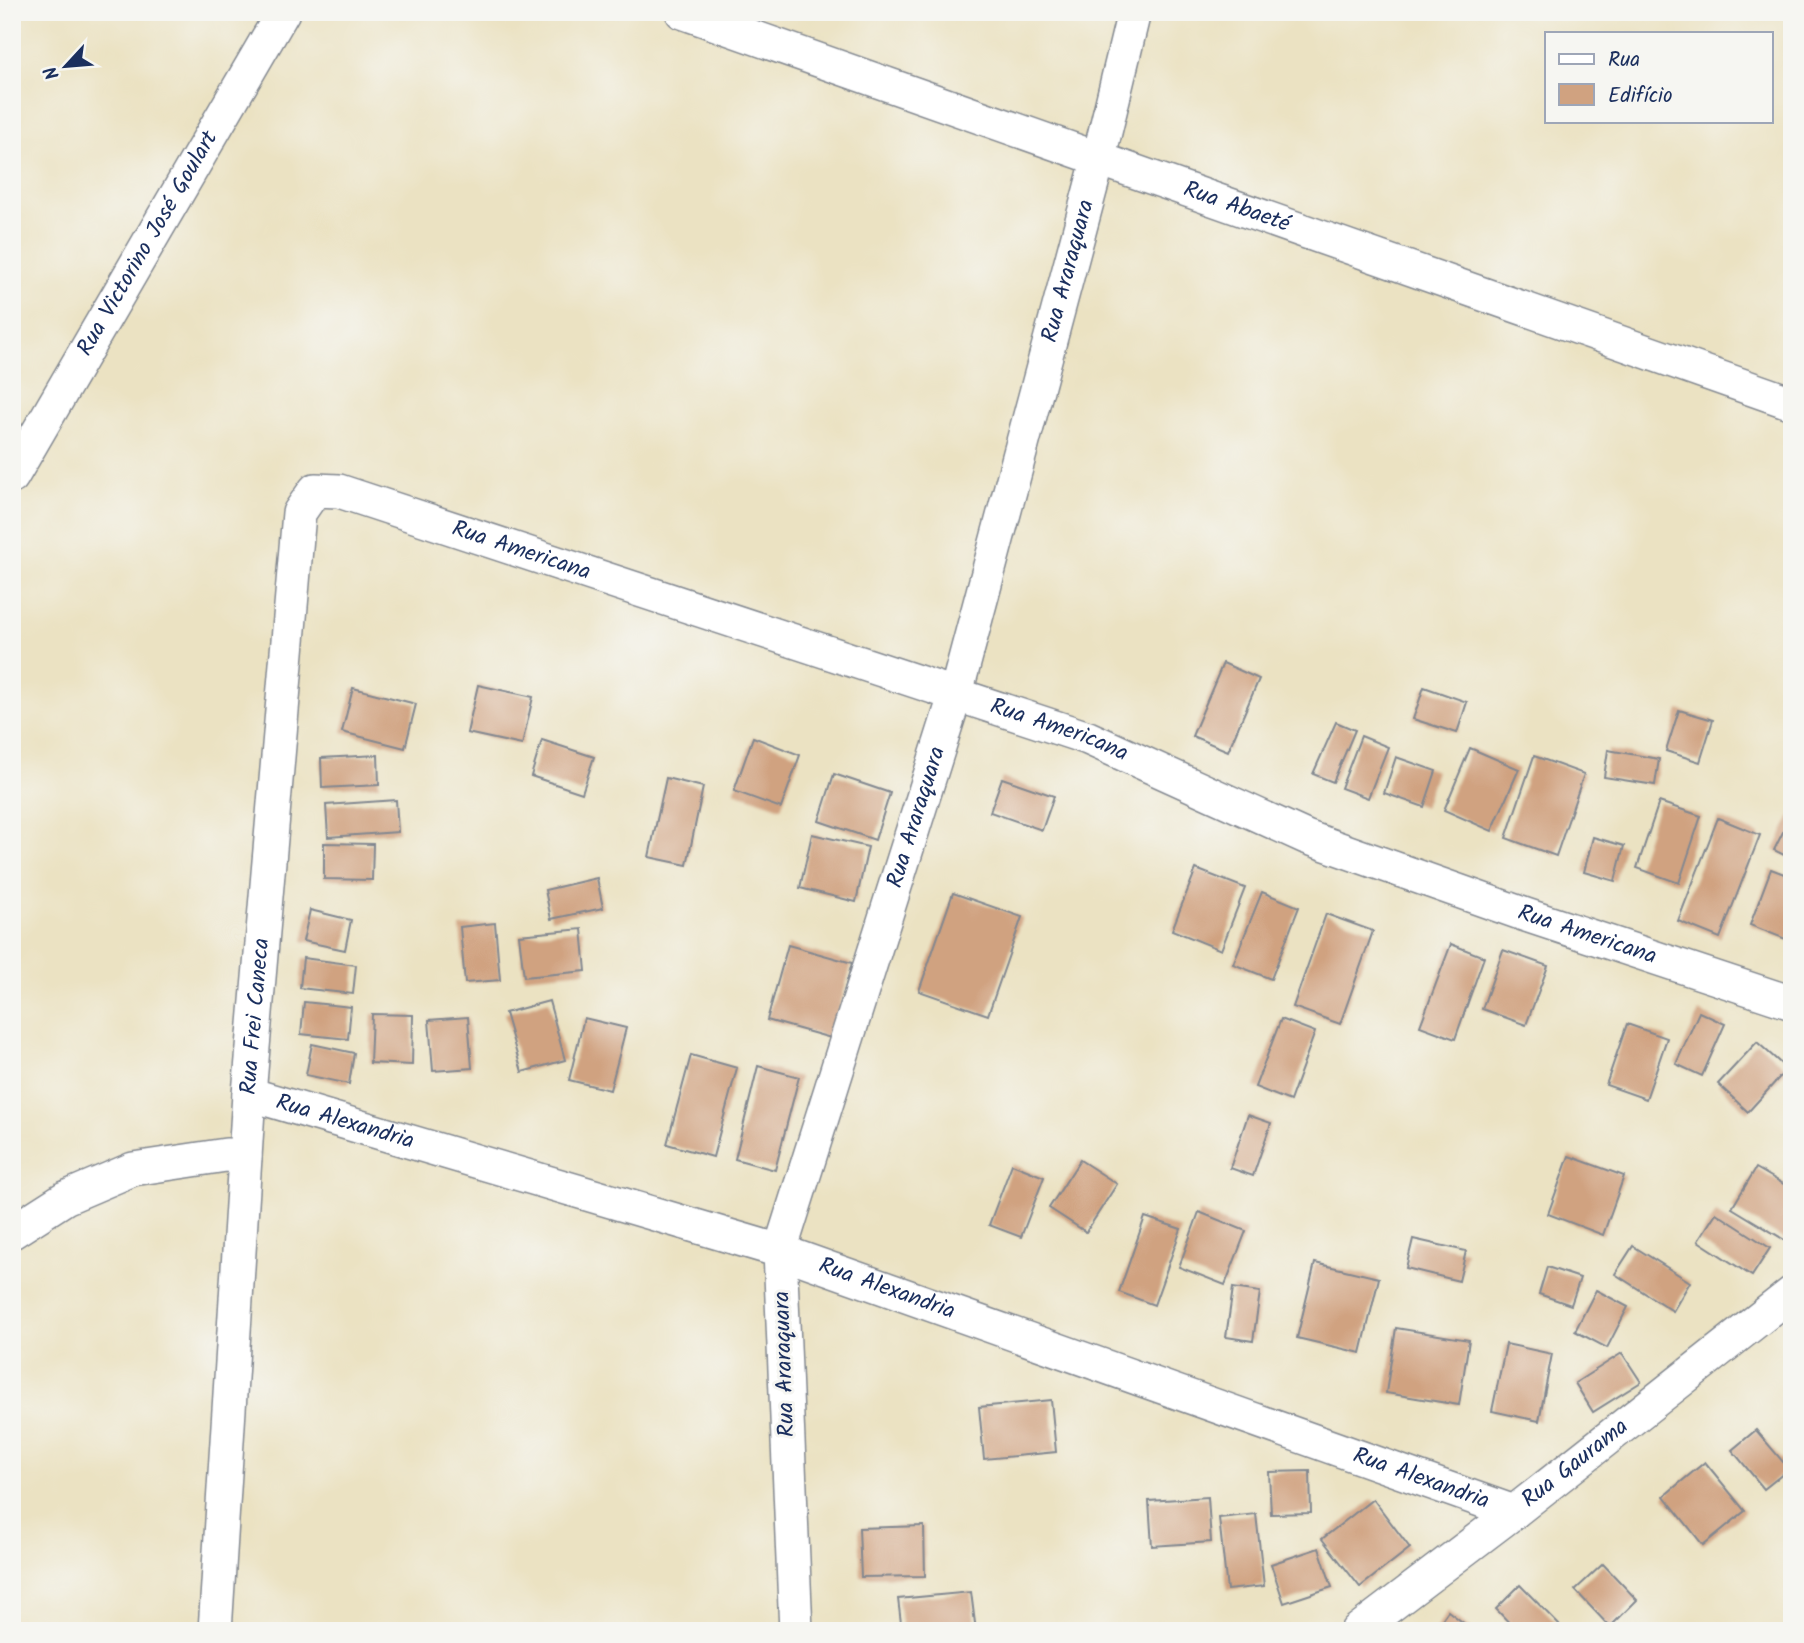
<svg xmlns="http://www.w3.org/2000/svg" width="1804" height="1643" font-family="Kalam,sans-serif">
	<rect width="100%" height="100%" fill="#f6f6f2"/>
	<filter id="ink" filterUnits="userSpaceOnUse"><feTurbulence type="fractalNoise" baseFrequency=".0143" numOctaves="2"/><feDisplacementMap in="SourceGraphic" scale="14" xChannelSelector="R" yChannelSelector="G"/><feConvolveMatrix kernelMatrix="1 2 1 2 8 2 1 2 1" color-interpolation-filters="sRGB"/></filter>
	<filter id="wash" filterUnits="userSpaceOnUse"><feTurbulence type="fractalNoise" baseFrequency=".00686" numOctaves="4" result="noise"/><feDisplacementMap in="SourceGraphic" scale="28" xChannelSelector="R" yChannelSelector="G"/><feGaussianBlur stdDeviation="1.57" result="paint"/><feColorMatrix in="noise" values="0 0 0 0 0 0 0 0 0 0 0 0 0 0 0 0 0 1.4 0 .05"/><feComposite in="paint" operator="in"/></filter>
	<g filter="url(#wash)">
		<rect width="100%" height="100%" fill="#ebe2c2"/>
		<g id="blocks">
			<g fill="#d0a280">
				<polygon points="1223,663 1259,679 1228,751 1192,736"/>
				<polygon points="478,685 533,697 522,745 467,733"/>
				<polygon points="1424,687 1467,702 1457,733 1413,719"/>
				<polygon points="353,688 416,704 405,748 342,732"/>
				<polygon points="1679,710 1713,720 1700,762 1666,751"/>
				<polygon points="1336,722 1355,730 1333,782 1313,774"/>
				<polygon points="1361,736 1388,747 1368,798 1341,788"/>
				<polygon points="753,737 800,755 781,808 734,791"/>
				<polygon points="542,740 594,757 582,793 531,776"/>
				<polygon points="1470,748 1519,769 1492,831 1444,810"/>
				<polygon points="1608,750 1659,759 1655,785 1604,777"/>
				<polygon points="378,755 379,785 322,788 321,758"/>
				<polygon points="1534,756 1584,774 1556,856 1506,838"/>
				<polygon points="1396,757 1436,771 1424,807 1384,793"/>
				<polygon points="834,774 890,793 875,840 819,821"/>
				<polygon points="666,778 703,787 687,865 649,857"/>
				<polygon points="1002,778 1054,796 1042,830 990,812"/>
				<polygon points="396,800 398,832 328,837 326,805"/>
				<polygon points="1659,802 1701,816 1679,883 1637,868"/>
				<polygon points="1792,814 1792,859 1774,850"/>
				<polygon points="1718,818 1760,835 1720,938 1678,921"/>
				<polygon points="812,834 868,847 856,902 800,888"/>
				<polygon points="1593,837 1624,846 1615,881 1584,872"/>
				<polygon points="324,843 373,844 372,880 324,879"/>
				<polygon points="1196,869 1245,888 1221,950 1172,930"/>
				<polygon points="1771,869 1792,877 1792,931 1788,940 1750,925"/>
				<polygon points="597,878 603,908 551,919 545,890"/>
				<polygon points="1262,892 1299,907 1271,979 1233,964"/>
				<polygon points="953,893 1022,917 988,1015 919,991"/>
				<polygon points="310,910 351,920 345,950 303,941"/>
				<polygon points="1326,914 1373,931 1340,1024 1293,1007"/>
				<polygon points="495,923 500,980 465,983 460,927"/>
				<polygon points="582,929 586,971 524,977 519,935"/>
				<polygon points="1451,944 1484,957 1455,1039 1420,1026"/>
				<polygon points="788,945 852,963 831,1038 767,1020"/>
				<polygon points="1503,950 1548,966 1526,1025 1482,1009"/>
				<polygon points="303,958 356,965 353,994 300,988"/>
				<polygon points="549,1001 565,1060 522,1072 505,1013"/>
				<polygon points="304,1002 351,1007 348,1039 301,1034"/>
				<polygon points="1699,1012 1725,1024 1702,1076 1676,1064"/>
				<polygon points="372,1014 413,1015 412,1065 370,1063"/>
				<polygon points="468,1017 472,1068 433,1071 429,1020"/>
				<polygon points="584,1018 626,1028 610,1090 569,1080"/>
				<polygon points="1281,1019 1315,1032 1290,1101 1255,1087"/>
				<polygon points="1627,1024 1667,1038 1646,1099 1606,1085"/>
				<polygon points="1757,1042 1787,1069 1748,1112 1718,1084"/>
				<polygon points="312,1044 354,1053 349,1084 306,1075"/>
				<polygon points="691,1055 737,1068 713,1157 667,1144"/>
				<polygon points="758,1066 799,1077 775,1170 735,1159"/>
				<polygon points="1248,1115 1271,1123 1253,1176 1230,1168"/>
				<polygon points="1569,1156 1624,1176 1603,1235 1548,1214"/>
				<polygon points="1080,1160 1117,1184 1086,1232 1049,1208"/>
				<polygon points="1012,1164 1044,1177 1021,1237 989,1225"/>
				<polygon points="1756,1168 1792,1189 1792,1235 1788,1242 1732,1208"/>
				<polygon points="1199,1212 1246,1231 1225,1285 1179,1267"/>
				<polygon points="1716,1213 1770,1248 1752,1276 1698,1241"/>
				<polygon points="1145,1217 1181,1229 1154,1305 1119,1292"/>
				<polygon points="1413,1239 1466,1251 1459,1281 1406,1268"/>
				<polygon points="1633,1246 1690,1282 1673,1311 1615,1274"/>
				<polygon points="1315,1263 1379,1278 1361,1353 1297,1338"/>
				<polygon points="1547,1267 1580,1278 1571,1305 1539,1294"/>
				<polygon points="1233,1288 1260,1292 1253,1341 1226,1337"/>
				<polygon points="1596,1290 1628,1307 1607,1348 1575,1331"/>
				<polygon points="1396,1328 1469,1340 1459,1405 1386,1393"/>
				<polygon points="1506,1344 1552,1354 1539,1421 1492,1411"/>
				<polygon points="1622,1353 1641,1382 1593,1412 1575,1383"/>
				<polygon points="1051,1400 1056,1452 984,1459 979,1407"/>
				<polygon points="1756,1430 1789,1469 1764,1489 1732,1450"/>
				<polygon points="1705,1462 1745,1511 1703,1545 1664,1496"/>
				<polygon points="1310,1471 1311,1513 1271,1514 1269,1472"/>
				<polygon points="1208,1497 1211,1542 1152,1546 1149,1501"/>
				<polygon points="1373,1499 1410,1548 1360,1587 1322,1539"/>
				<polygon points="1256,1514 1264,1586 1227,1590 1219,1518"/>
				<polygon points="924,1526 925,1576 861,1577 859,1528"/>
				<polygon points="1319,1548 1332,1587 1284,1603 1271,1564"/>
				<polygon points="1603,1564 1637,1600 1610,1627 1575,1590"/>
				<polygon points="1520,1585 1565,1631 1517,1631 1496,1609"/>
				<polygon points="971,1592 976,1631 902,1631 898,1599"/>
				<polygon points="1448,1611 1474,1631 1434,1631"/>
			</g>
		</g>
	</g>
	<g filter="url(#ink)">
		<use href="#blocks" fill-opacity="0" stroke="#838890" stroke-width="2"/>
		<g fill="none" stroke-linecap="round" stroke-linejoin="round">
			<defs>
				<g id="minor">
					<path id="s1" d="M682,12L1792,403"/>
					<path id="s2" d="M12,477L283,12"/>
					<path id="s3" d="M249,1094L780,1251L1514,1512"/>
					<polyline points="12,1232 65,1198 133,1169 226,1155 245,1157"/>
					<path id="s4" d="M215,1631L249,1094L299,513L315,490L339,491L1088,738L1306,837L1526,915L1792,1003"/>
					<path id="s5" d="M796,1631L780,1251L956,693L1099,157L1134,12"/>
					<path id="s6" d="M1357,1631L1514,1512L1792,1293"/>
				</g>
			</defs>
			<use href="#minor" stroke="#838890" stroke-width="36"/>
			<use href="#minor" stroke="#fff" stroke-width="33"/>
		</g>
	</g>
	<g text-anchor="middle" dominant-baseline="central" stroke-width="6" stroke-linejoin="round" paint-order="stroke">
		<g font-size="23" fill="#1b2f5e" stroke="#f6f6f2">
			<text stroke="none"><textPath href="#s1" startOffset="588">Rua Abaeté</textPath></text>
			<text stroke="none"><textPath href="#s2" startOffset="270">Rua Victorino José Goulart</textPath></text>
			<text stroke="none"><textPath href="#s5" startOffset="1402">Rua Araraquara</textPath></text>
			<text stroke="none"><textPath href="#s4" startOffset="1365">Rua Americana</textPath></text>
			<text stroke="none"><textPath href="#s4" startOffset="1932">Rua Americana</textPath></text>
			<text stroke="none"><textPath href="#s5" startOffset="835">Rua Araraquara</textPath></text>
			<text stroke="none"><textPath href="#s4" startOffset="2499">Rua Americana</textPath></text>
			<text stroke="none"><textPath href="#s4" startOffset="616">Rua Frei Caneca</textPath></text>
			<text stroke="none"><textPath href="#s3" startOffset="100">Rua Alexandria</textPath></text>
			<text stroke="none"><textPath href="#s3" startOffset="667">Rua Alexandria</textPath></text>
			<text transform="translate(785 1364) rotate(-92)">Rua Araraquara</text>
			<text stroke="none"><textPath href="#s6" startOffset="275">Rua Gaurama</textPath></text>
			<text stroke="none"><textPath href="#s3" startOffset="1234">Rua Alexandria</textPath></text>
		</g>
	</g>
	<rect width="1804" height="1643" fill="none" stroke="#f6f6f2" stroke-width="42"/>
	<rect x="1545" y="32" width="228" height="91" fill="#f6f6f2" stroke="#9ea6b7" stroke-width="2"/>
	<rect x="1559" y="54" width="35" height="10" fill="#ffffff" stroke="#9ea6b7" stroke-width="2"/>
	<text x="1608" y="66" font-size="21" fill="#1b2f5e">Rua</text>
	<rect x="1559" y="84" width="35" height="21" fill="#d0a280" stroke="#9ea6b7" stroke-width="2"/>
	<text x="1608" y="102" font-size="21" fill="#1b2f5e">Edifício</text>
	<g transform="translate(66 66) rotate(244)" stroke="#f6f6f2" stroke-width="5" paint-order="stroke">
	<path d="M0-5L12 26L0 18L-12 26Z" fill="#1b2f5e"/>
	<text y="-10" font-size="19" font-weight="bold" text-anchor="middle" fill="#1b2f5e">N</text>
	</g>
</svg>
